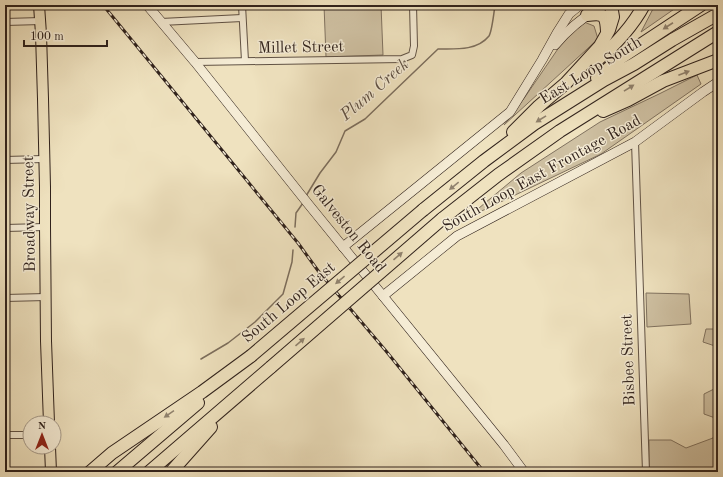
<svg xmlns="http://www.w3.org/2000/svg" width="723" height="477" font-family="'Old Standard TT',serif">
	<rect width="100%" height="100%" fill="#efe2bf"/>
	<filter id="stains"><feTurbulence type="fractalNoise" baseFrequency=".005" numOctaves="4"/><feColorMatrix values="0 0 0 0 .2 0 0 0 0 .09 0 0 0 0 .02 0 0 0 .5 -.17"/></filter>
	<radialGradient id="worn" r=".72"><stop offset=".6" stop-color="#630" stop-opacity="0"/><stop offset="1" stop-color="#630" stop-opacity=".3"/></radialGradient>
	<g fill="#cfc1a3" stroke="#807260">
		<polygon points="324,5 381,5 383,55 326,57"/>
		<polygon points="655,5 680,5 641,32"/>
		<polygon points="584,22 594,26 598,39 504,125 525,97 564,40"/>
		<polygon points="697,75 701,84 601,154 467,218 521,173 600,122 659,94"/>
		<polygon points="646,293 689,294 691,324 647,327"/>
		<polygon points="706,329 718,329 718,347 703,342"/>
		<polygon points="718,387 718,419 704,414 704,394"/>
		<polygon points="718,424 718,472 649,472 649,440 671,440 686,448 713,438"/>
	</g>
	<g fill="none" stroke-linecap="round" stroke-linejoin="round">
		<g stroke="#7c6e5d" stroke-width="1.5">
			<path d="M306,196L320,173L336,152L345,131L365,119L438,49C455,49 477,51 489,36C492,31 494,12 495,5"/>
			<polyline points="295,227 296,213 303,203"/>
			<polyline points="201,359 228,343 255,322 283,294 292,262 293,250"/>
		</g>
		<defs>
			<g id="street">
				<polyline points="242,5 245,61"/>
				<polyline points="5,22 41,21"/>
				<polyline points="161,22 242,18"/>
				<polyline points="195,62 402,59 412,55 414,46 413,5"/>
				<polyline points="635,142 646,472"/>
				<polyline points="5,160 44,159"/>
				<polyline points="5,228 45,227"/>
				<polyline points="5,298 46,297"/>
				<polyline points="5,435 30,435"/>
			</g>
			<g id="secondary">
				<polyline points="147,5 195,62 309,205 504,445 524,472"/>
				<path d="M555,45C568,29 585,16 602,5"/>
				<polyline points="343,247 510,112 542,60 557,33 569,14 580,5"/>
				<polyline points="383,296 457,236 635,142 703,92 718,82"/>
			</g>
			<g id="primary">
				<polyline points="39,5 41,34 43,99 45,187 45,227 46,341 49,423"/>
				<polyline points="50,447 51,472"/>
			</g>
			<g id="highway">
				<path d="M587,15C603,13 606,14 607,31"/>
				<path d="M596,61C614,46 632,27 644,5"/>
				<polyline points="597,78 622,57 701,5"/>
				<polyline points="603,111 628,100 663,81 718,60"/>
				<polyline points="513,132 539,106 566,83 600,46 609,30 613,17 611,5"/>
				<polyline points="423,210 484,161 534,124 604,80 634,64 672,40 718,14"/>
				<polyline points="442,219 498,175 560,131 718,32"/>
				<polyline points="90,472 112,453 202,392 251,356"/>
				<polyline points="117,472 198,403"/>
				<polyline points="149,472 271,367"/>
				<polyline points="171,472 211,427"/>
			</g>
		</defs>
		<use href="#street" stroke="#605245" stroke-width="8"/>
		<use href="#secondary" stroke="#30221c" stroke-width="10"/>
		<use href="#primary" stroke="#30221c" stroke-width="12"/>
		<use href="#highway" stroke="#30221c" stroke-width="14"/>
		<use href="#street" stroke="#f5ecd5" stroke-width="6"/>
		<use href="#secondary" stroke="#f5ecd5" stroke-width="9"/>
		<use href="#primary" stroke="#efe2bf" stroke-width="10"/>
		<use href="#highway" stroke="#efe2bf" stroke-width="12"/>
		<defs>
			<polyline id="rail" points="103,5 298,243 319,272 386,351 484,472"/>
		</defs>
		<use href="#rail" stroke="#30221c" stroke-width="3"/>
		<use href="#rail" stroke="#f5ecd5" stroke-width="1.5" stroke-dasharray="4.5" stroke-linecap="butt"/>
		<defs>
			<g id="highway-bridge">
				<polyline points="251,356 423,210"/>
				<polyline points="271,367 442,219"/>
			</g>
		</defs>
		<use href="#highway-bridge" stroke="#30221c" stroke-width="14" stroke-linecap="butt"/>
		<use href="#highway-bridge" stroke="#efe2bf" stroke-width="12"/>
	</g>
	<defs><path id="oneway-solid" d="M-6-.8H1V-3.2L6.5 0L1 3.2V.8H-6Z"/></defs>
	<g fill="#90826e">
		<use href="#oneway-solid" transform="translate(668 26) rotate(147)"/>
		<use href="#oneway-solid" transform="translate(684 73) rotate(-21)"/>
		<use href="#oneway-solid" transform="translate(629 88) rotate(-32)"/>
		<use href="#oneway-solid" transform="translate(541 119) rotate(148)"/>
		<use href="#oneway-solid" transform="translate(454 186) rotate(141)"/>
		<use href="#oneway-solid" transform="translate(398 256) rotate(-41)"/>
		<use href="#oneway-solid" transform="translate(340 280) rotate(140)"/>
		<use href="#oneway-solid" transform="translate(300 342) rotate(-41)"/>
		<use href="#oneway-solid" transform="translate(169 414) rotate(146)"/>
	</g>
	<g text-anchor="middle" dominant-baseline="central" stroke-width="3" stroke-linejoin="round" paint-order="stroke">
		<g font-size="16" fill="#30221c" stroke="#f5ecd5">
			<text transform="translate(301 48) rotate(-1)">Millet Street</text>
			<text transform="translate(591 71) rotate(-31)">East Loop South</text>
			<text transform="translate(542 174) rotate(-29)">South Loop East Frontage Road</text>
			<text transform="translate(30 214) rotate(-91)">Broadway Street</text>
			<text transform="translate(348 229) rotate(51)">Galveston Road</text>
			<text transform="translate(289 303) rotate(-40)">South Loop East</text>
			<text transform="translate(629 360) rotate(-92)">Bisbee Street</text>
		</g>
		<g font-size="17" font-style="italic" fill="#5c4e42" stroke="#f5ecd5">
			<text transform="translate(375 90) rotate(-41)">Plum Creek</text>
		</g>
	</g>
	<rect width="723" height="477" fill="none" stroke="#efe2bf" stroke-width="20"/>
	<rect x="6" y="6" width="711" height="465" fill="none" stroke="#30221c" stroke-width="2"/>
	<rect x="10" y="10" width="703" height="457" fill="none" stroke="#30221c"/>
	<g transform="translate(42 435)"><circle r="19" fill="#f5ecd5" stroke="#a69b8b"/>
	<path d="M0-3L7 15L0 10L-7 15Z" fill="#8f2418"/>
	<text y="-6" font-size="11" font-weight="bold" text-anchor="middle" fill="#30221c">N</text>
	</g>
	<path d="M24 40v6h83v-6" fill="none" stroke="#30221c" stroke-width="2"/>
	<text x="30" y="40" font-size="12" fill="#30221c" stroke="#f5ecd5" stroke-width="3" paint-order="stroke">100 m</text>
	<rect width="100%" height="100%" filter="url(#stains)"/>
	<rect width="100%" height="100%" fill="url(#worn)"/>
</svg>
